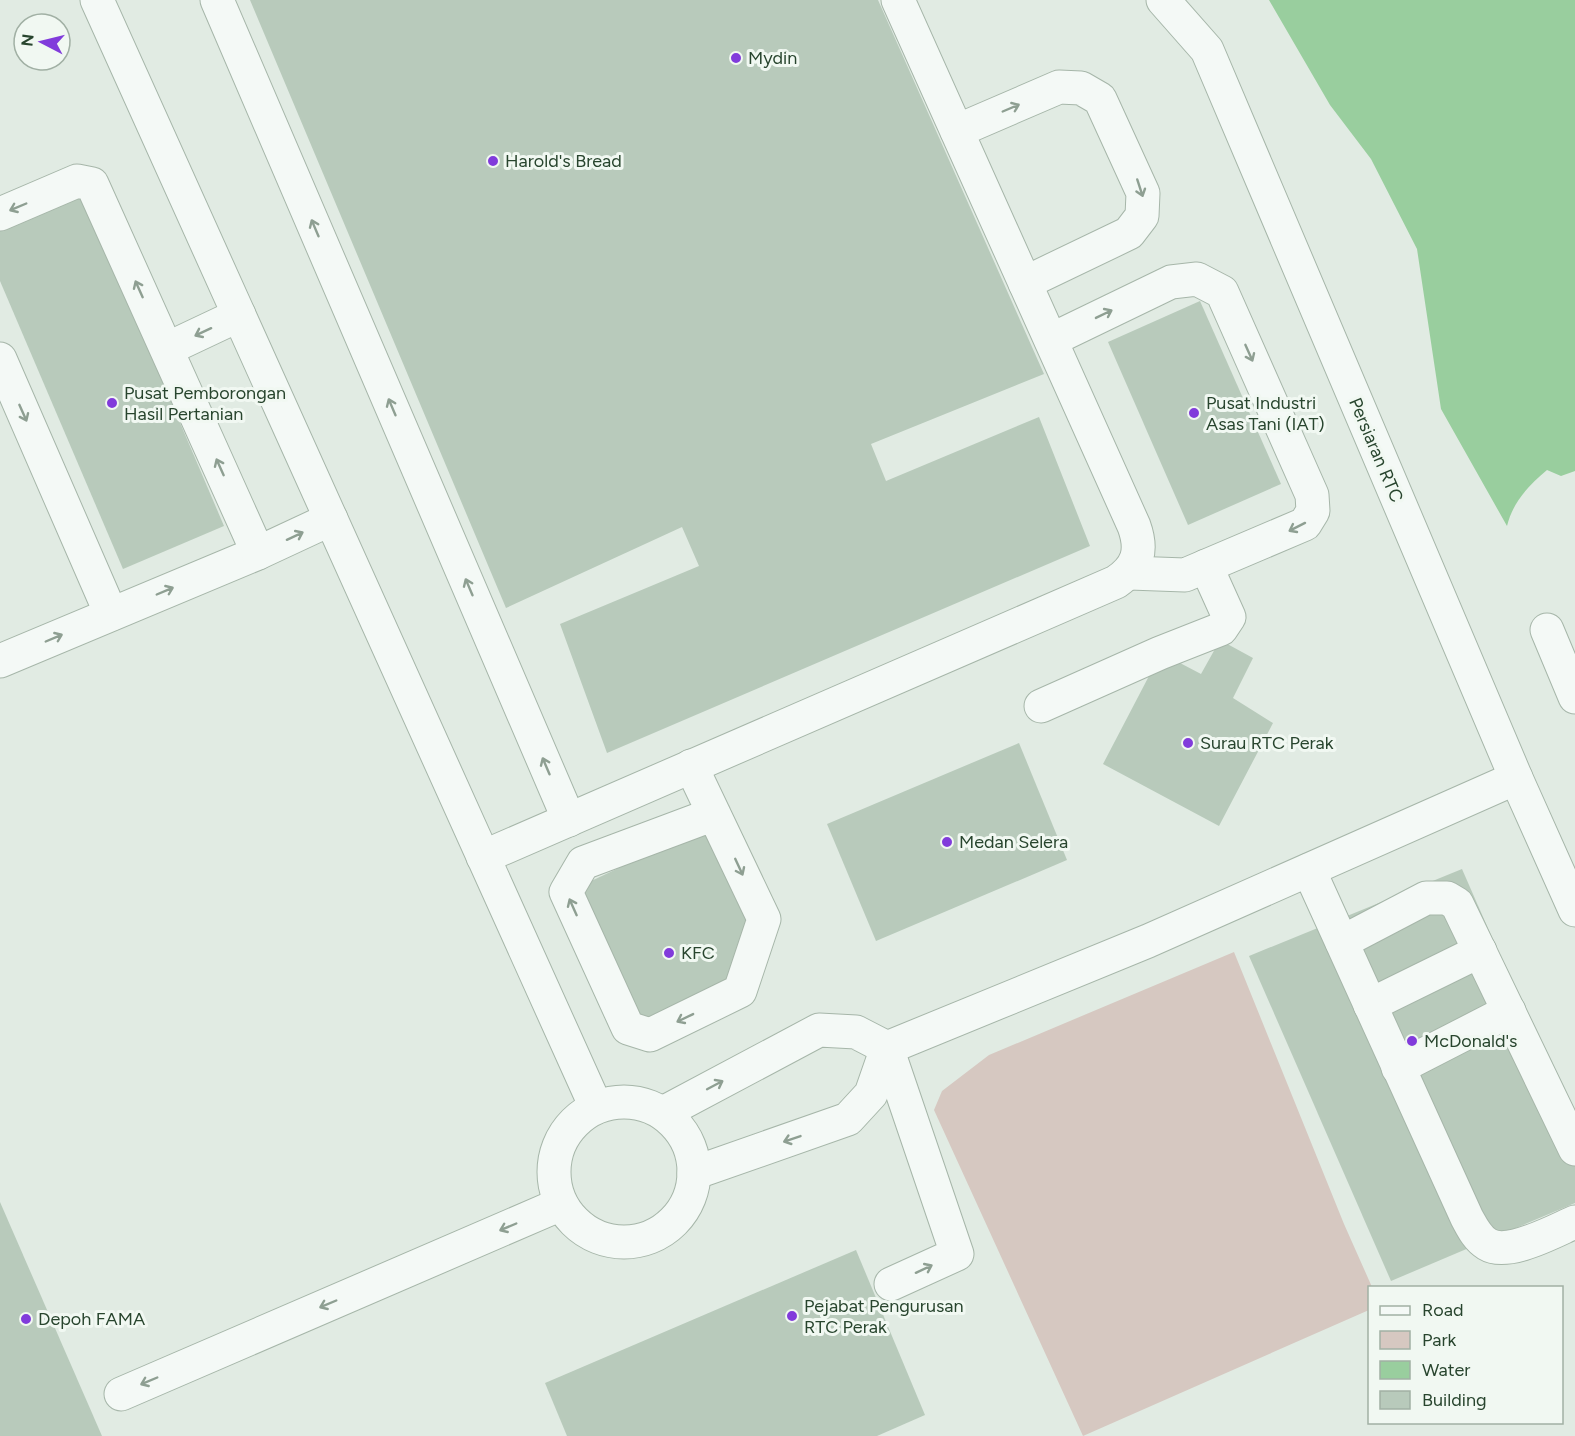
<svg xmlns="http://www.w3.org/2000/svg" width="1575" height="1436" font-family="Figtree,sans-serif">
	<rect width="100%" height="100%" fill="#e1ebe3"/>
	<polygon fill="#d6c8c1" points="1234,952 1344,1224 1372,1287 1370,1288 1369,1310 1083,1436 934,1110 942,1091 989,1055"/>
	<path fill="#99ce9e" d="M1269,0H1575V471L1561,476L1547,470C1528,486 1513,502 1507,526L1441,409L1417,249L1371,159L1330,105Z"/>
	<g fill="#b8cabb">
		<polygon points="250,0 878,0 1044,374 871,444 886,481 1039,417 1090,546 607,753 560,624 699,566 682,527 506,608"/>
		<polygon points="77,181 224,526 123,569 0,281 0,215"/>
		<polygon points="1200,301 1281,484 1188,525 1108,342"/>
		<polygon points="1220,640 1253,658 1233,698 1273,723 1219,826 1103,764 1161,653 1201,674"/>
		<polygon points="1019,743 1067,860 876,941 827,824"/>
		<polygon points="712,824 756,919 722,987 634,1028 570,891"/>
		<polygon points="1462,869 1575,1127 1575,1203 1391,1281 1249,956"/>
		<polygon points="0,1202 102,1436 0,1436"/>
		<polygon points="856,1250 925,1415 877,1436 567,1436 545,1383"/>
	</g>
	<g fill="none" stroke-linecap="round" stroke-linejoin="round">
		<defs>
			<g id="minor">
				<polyline points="97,0 596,1107"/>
				<polyline points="217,0 569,820"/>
				<polyline points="1163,0 1207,50 1516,778 1575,910"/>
				<polyline points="957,131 1059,87 1081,88 1100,99 1143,193 1142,216 1129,233 1025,283"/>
				<polyline points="0,214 77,181 92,184 258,553 0,661"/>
				<polyline points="1051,340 1171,282 1197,279 1222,292 1312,495 1313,511 1305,524 1185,575 1130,573"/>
				<polyline points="167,349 239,315"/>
				<polyline points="0,359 111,614"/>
				<polyline points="258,553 331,519"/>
				<polyline points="1547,630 1575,697"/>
				<polyline points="1041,706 1160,653 1221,629 1229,617 1206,566"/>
				<polyline points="691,766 764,919 740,991 650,1035 628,1028 566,892 583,863 714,814"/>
				<path d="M483,857L1116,582C1138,567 1143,551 1134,526L898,0"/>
				<path d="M1309,870L1467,1218C1472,1227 1477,1238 1487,1244C1508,1257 1554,1231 1575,1222"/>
				<polyline points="1342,942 1426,898 1447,898 1457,904 1575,1149"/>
				<polyline points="1370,1005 1480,951"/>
				<polyline points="1398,1068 1509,1011"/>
				<circle cx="624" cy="1172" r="70"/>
				<polyline points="663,1113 819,1030 856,1032 887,1048 957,1254 891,1284"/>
				<polyline points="694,1173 848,1119 871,1094 887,1048 1148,941 1516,778"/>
				<polyline points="121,1394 561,1204"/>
			</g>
		</defs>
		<use href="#minor" stroke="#a6b6a9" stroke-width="35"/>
		<use href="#minor" stroke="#f4f9f6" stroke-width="33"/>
	</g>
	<defs><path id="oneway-shaft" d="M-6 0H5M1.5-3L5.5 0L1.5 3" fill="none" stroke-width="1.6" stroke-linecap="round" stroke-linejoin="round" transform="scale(1.5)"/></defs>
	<g stroke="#8e9f92">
		<use href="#oneway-shaft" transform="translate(1011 108) rotate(-23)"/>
		<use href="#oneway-shaft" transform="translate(1140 188) rotate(72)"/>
		<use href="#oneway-shaft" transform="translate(18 207) rotate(157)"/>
		<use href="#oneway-shaft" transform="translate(315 228) rotate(-113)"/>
		<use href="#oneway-shaft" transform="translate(139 289) rotate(-114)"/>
		<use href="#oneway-shaft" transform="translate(1104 314) rotate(-26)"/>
		<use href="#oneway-shaft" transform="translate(203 332) rotate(155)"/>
		<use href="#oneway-shaft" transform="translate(1249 353) rotate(66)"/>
		<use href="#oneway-shaft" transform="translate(392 407) rotate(-113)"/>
		<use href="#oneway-shaft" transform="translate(23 413) rotate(66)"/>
		<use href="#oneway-shaft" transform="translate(220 467) rotate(-114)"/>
		<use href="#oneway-shaft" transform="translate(1297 527) rotate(153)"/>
		<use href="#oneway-shaft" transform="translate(295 536) rotate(-25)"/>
		<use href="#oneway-shaft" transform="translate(469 587) rotate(-113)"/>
		<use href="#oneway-shaft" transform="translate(165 591) rotate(-23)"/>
		<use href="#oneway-shaft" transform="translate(54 638) rotate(-23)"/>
		<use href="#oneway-shaft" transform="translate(546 766) rotate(-113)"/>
		<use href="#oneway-shaft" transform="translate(739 867) rotate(65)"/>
		<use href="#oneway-shaft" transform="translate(573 907) rotate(-114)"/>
		<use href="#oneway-shaft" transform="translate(685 1018) rotate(154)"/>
		<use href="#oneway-shaft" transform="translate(715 1085) rotate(-28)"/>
		<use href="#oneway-shaft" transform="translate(792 1139) rotate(161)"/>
		<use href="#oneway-shaft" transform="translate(508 1227) rotate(157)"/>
		<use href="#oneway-shaft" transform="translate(924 1269) rotate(-25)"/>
		<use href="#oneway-shaft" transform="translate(328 1304) rotate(157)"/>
		<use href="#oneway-shaft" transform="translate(149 1381) rotate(157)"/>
	</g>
	<g fill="#813bdb" stroke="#f1f8f2" stroke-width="2">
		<circle cx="736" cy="58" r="6"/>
		<circle cx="493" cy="161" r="6"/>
		<circle cx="112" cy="403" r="6"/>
		<circle cx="1194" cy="413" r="6"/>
		<circle cx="1188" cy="743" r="6"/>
		<circle cx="947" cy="842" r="6"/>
		<circle cx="669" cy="953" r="6"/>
		<circle cx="1412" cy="1041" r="6"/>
		<circle cx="792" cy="1316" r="6"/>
		<circle cx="26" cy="1319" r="6"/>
	</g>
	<g text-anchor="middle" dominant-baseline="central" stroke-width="6" stroke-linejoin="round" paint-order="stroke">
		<g font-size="18" fill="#28452e" stroke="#f1f8f2" text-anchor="start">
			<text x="748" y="58">Mydin</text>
			<text x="505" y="161">Harold's Bread</text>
			<text x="124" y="393">Pusat Pemborongan<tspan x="124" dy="21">Hasil Pertanian</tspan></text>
			<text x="1206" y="403">Pusat Industri<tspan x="1206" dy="21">Asas Tani (IAT)</tspan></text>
			<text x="1200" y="743">Surau RTC Perak</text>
			<text x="959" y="842">Medan Selera</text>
			<text x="681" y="953">KFC</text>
			<text x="1424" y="1041">McDonald's</text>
			<text x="804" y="1306">Pejabat Pengurusan<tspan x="804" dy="21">RTC Perak</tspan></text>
			<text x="38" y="1319">Depoh FAMA</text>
		</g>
		<g font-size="18" fill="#28452e" stroke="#f1f8f2">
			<text transform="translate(1376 450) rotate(67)">Persiaran RTC</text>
		</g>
	</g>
	<rect x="1368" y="1286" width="195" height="138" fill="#f1f8f2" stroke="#a1b0a4" stroke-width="1.5"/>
	<rect x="1380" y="1306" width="30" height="9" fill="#f4f9f6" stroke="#a1b0a4" stroke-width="1.5"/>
	<text x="1422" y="1316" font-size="18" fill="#28452e">Road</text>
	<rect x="1380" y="1331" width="30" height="18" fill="#d6c8c1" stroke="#a1b0a4" stroke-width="1.5"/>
	<text x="1422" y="1346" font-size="18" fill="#28452e">Park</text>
	<rect x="1380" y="1361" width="30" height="18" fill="#99ce9e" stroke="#a1b0a4" stroke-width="1.5"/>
	<text x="1422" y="1376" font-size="18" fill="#28452e">Water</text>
	<rect x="1380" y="1391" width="30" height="18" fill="#b8cabb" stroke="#a1b0a4" stroke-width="1.5"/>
	<text x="1422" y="1406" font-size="18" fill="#28452e">Building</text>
	<g transform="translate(42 42) rotate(277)"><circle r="28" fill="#f1f8f2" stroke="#a1b0a4" stroke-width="1.5"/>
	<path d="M0-4.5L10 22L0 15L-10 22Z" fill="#813bdb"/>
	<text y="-9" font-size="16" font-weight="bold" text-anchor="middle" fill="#28452e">N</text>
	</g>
</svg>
